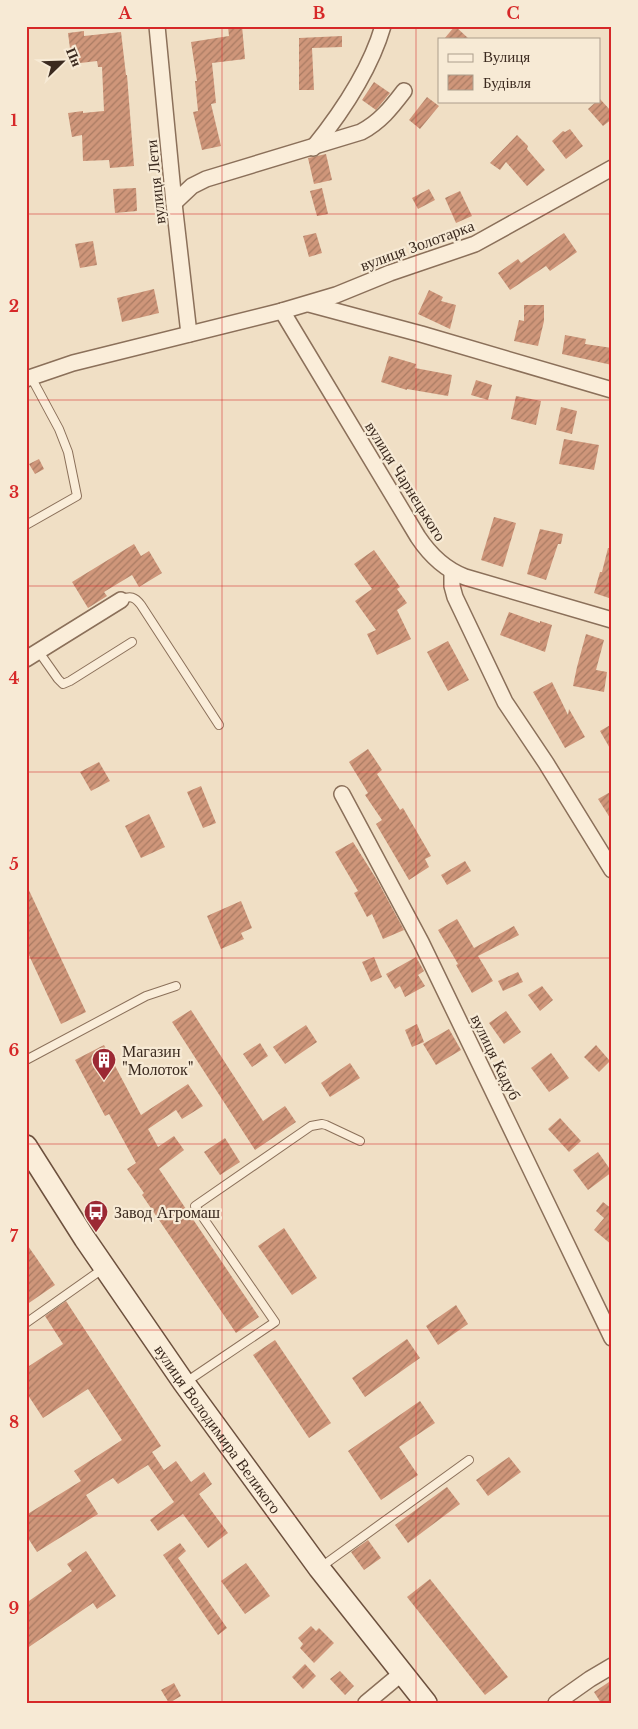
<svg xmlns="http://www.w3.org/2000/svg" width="638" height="1729" font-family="'Libre Baskerville',serif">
	<defs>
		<pattern id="building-hatch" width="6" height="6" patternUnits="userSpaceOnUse" patternTransform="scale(1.25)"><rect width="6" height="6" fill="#cf967a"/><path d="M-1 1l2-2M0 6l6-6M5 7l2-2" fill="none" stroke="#a97b63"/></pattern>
	</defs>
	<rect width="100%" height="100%" fill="#f0dfc5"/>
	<g fill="url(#building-hatch)">
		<polygon points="242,26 245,59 212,63 216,103 211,104 221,146 202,150 193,112 198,111 195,81 197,81 191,42 229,36 228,27"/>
		<polygon points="455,26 469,39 444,39"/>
		<polygon points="84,31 84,36 121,32 126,75 127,75 134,166 110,168 109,160 83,161 82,135 72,137 68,113 83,111 83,113 104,111 102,67 98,67 97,61 72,64 68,33"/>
		<polygon points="342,36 342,47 312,48 314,90 299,90 299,38"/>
		<polygon points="374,82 390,93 376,110 362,100"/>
		<polygon points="427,97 439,106 420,129 409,120"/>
		<polygon points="600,99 612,112 612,119 603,126 588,109 597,101 599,101"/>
		<polygon points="570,129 583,146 566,159 552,141 563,131 565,132"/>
		<polygon points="517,135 528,146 527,149 545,170 527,186 506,162 500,170 490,163"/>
		<polygon points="326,154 332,180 314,184 308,158"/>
		<polygon points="136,188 137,211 115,213 113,189"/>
		<polygon points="322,188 328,214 317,216 310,191"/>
		<polygon points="429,189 435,200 418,209 412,198"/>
		<polygon points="460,191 472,216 456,223 445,198"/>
		<polygon points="316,233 322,253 309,257 303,236"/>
		<polygon points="564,233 577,252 550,271 546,266 510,290 498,273 518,259 521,263"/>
		<polygon points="93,241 97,265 80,268 75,244"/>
		<polygon points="154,289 159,313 122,322 117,298"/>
		<polygon points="429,290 443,297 441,301 456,305 450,329 418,314"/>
		<polygon points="524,305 544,305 544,321 538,346 514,341 519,320 524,321"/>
		<polygon points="565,335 586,339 585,344 612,348 612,365 562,354"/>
		<polygon points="389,356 416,364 415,368 452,375 448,396 407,389 407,390 381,382"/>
		<polygon points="476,380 492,385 488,400 471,395"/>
		<polygon points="516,396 541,401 536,425 511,419"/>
		<polygon points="561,407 577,411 572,434 556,430"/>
		<polygon points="564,439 599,445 594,470 559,464"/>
		<polygon points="39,459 44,469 35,474 29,464"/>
		<polygon points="494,517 516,523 503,567 481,560"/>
		<polygon points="540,529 563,534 561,544 558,544 546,580 527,574"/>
		<polygon points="134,544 141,556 149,551 162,573 139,587 132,575 104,592 107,596 88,608 72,582"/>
		<polygon points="608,548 612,548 612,599 594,593 600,572 602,572"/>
		<polygon points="374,550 400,587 397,589 407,603 397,610 411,639 377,655 367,634 376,630 355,601 372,589 354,564"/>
		<polygon points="509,612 540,623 540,621 552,625 545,652 500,635"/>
		<polygon points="586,634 604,640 596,670 607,672 604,692 573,686 577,667"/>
		<polygon points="448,641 469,680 448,691 427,652"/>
		<polygon points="552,682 568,715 569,709 585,737 565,748 533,692"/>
		<polygon points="612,724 612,752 600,731"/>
		<polygon points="368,749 382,770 377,774 400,810 403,808 431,856 425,859 429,867 409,880 376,824 382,820 365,795 368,793 349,762"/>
		<polygon points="99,762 110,781 91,791 80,772"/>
		<polygon points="201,786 216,823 203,828 187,792"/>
		<polygon points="612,791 612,821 598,799"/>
		<polygon points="149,814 165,847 141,858 125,826"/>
		<polygon points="353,842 377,880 404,930 383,939 372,914 367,917 354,893 358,891 335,852"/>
		<polygon points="465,861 471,871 447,885 441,875"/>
		<polygon points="26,884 86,1012 61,1024 26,949"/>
		<polygon points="241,901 252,928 241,933 244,939 221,949 207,916"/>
		<polygon points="457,919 474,948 514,926 519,935 478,956 493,981 472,993 456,965 458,964 438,930"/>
		<polygon points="374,957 382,977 371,982 362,962"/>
		<polygon points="416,957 424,971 418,975 425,986 405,997 400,986 395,989 386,974"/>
		<polygon points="518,972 523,982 503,991 498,981"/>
		<polygon points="542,986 553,1000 540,1011 528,995"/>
		<polygon points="191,1010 263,1121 285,1106 296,1122 255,1150 172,1022"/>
		<polygon points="506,1011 521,1032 504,1044 489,1023"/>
		<polygon points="417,1024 424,1042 412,1047 405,1030"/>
		<polygon points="306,1025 317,1042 285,1064 273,1047"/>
		<polygon points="449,1029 461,1050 436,1065 423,1044"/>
		<polygon points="260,1043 268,1056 252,1067 243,1054"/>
		<polygon points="104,1045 141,1115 188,1084 203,1106 182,1119 176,1110 148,1129 158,1147 174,1136 184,1150 159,1169 259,1317 236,1333 142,1195 144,1193 127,1169 136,1163 109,1114 105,1116 75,1060"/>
		<polygon points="596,1045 610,1061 599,1072 584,1057"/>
		<polygon points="551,1053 569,1078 549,1092 531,1068"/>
		<polygon points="350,1063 360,1078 330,1097 321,1083"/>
		<polygon points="560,1118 581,1141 569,1152 548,1129"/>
		<polygon points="225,1138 240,1162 220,1175 204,1152"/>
		<polygon points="598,1152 612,1172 588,1190 573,1170"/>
		<polygon points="603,1202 612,1209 612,1245 594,1230 604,1218 596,1211"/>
		<polygon points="284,1228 317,1278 292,1295 258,1246"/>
		<polygon points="26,1243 55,1285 26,1305"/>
		<polygon points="66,1301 161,1446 152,1452 164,1470 176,1461 191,1482 204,1472 212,1484 199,1494 228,1533 208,1548 183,1514 158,1531 150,1520 174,1502 148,1465 118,1484 113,1478 86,1495 98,1514 37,1552 26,1535 26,1515 81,1481 74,1471 122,1440 88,1389 43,1418 26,1392 26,1368 63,1344 45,1316"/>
		<polygon points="456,1305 468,1324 438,1345 426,1326"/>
		<polygon points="407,1339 420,1358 365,1397 352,1378"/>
		<polygon points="275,1340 331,1423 309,1438 253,1355"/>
		<polygon points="420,1401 435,1423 399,1447 418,1475 381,1500 348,1451"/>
		<polygon points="509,1457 521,1472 488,1496 476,1480"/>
		<polygon points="447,1487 460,1504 408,1543 395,1525"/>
		<polygon points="368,1540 381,1558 364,1570 351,1552"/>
		<polygon points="180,1543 186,1551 178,1558 227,1628 218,1635 163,1555"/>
		<polygon points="86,1551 116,1596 97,1609 93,1603 26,1649 26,1603 72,1571 67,1564"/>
		<polygon points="246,1563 270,1596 245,1614 221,1581"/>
		<polygon points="430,1579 508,1677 485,1695 407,1597"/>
		<polygon points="311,1626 316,1631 319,1628 334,1643 314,1663 300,1648 303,1644 298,1638"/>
		<polygon points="305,1664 316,1676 303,1689 292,1677"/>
		<polygon points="340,1671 354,1686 345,1695 330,1679"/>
		<polygon points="612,1680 612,1703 601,1703 594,1692"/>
		<polygon points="174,1683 181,1696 169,1703 161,1690"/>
	</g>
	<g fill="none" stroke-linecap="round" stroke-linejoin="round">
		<defs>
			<g id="service">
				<polyline points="26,525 77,496 68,452 59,429 31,377"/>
				<path d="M121,600C130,595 135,597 141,605L219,725"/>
				<polyline points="39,652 58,679 63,684 70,681 132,642"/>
				<polyline points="26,1060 146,996 176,986"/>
				<polyline points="26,1323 104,1268"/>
				<polyline points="186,1382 275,1322 195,1206 311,1126 322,1124 326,1125 360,1141"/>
				<polyline points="321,1567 469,1460"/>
			</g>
			<g id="minor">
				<polyline points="157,26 174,203 189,334"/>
				<path d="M313,148C342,112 370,71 383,26"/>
				<path d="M174,203L192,186L206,179L361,132C380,122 391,108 404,91"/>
				<polyline points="309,304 421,334 612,390"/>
				<path d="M282,311L418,537C430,555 444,569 465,577L612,620"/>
				<polyline points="26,379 73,363 282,311 336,295 390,273 475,244 612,168"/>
				<polyline points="452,572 452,586 455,597 505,702 546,763 612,870"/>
				<polyline points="26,659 121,600"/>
				<polyline points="342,794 421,942 612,1338"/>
				<polyline points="366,1703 402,1673"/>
				<polyline points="556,1703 590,1679 612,1666"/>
			</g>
			<g id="secondary">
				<path id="s1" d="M26,1146L85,1239L184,1383L319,1568L426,1703"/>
			</g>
		</defs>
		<use href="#service" stroke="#8b705a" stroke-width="10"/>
		<use href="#minor" stroke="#8b705a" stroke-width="18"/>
		<use href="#secondary" stroke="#6d513e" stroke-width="24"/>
		<use href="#service" stroke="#faedd9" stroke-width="8"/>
		<use href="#minor" stroke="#faedd9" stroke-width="15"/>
		<use href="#secondary" stroke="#faedd9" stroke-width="21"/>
	</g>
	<path fill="none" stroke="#d62828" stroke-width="1" stroke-opacity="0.55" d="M222,26V1703M416,26V1703M26,214H612M26,400H612M26,586H612M26,772H612M26,958H612M26,1144H612M26,1330H612M26,1516H612"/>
	<defs>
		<symbol id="building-pin" viewBox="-11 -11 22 30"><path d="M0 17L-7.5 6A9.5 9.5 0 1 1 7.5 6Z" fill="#9c2934" stroke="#f7ead5"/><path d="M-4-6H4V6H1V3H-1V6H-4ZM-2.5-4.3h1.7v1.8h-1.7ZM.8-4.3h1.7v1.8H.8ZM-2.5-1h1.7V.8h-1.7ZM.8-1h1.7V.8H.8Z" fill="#fff"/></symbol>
		<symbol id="bus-pin" viewBox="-11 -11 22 30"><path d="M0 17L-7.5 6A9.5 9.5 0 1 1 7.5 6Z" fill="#9c2934" stroke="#f7ead5"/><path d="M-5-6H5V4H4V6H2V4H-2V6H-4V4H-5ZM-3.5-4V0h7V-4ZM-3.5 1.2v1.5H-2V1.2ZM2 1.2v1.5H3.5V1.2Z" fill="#fff"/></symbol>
	</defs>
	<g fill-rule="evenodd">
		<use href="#building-pin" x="90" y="1046" width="28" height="38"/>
		<use href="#bus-pin" x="82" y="1198" width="28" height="38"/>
	</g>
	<g text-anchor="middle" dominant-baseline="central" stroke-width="4.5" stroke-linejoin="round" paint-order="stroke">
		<g font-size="16" fill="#3b2a1f" stroke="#f7ead5">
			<text transform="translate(155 182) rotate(-96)">вулиця Лети</text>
			<text transform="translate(417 245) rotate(-20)">вулиця Золотарка</text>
			<text transform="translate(406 481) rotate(58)">вулиця Чарнецького</text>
			<text transform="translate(496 1057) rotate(64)">вулиця Кадуб</text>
			<text stroke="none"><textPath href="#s1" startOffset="342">вулиця Володимира Великого</textPath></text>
		</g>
		<g font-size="16" fill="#3b2a1f" stroke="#f7ead5" text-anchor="start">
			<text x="122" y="1051">Магазин<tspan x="122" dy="18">"Молоток"</tspan></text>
			<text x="114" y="1212">Завод Агромаш</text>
		</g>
	</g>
	<rect width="638" height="1729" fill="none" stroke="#f7ead5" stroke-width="55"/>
	<rect x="438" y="38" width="162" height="65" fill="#f7ead5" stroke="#ac9d8c"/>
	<rect x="448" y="54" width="25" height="8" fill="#faedd9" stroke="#ac9d8c"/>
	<text x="483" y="62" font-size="15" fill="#3b2a1f">Вулиця</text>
	<rect x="448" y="75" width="25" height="15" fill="url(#building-hatch)" stroke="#ac9d8c"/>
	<text x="483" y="88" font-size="15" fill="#3b2a1f">Будівля</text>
	<g transform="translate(62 62) rotate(67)" stroke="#f7ead5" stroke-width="4" paint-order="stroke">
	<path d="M0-4L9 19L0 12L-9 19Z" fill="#3b2a1f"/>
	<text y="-8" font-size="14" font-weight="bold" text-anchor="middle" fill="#3b2a1f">Пн</text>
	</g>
	<rect x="28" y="28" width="582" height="1674" fill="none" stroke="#d62828" stroke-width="2"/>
	<g font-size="16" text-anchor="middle" font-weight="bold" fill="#d62828">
		<text x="125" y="19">A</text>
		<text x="319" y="19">B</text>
		<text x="513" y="19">C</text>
		<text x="14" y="126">1</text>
		<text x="14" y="312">2</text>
		<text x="14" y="498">3</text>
		<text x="14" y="684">4</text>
		<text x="14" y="870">5</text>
		<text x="14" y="1056">6</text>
		<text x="14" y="1242">7</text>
		<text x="14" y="1428">8</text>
		<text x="14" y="1614">9</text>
	</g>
</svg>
